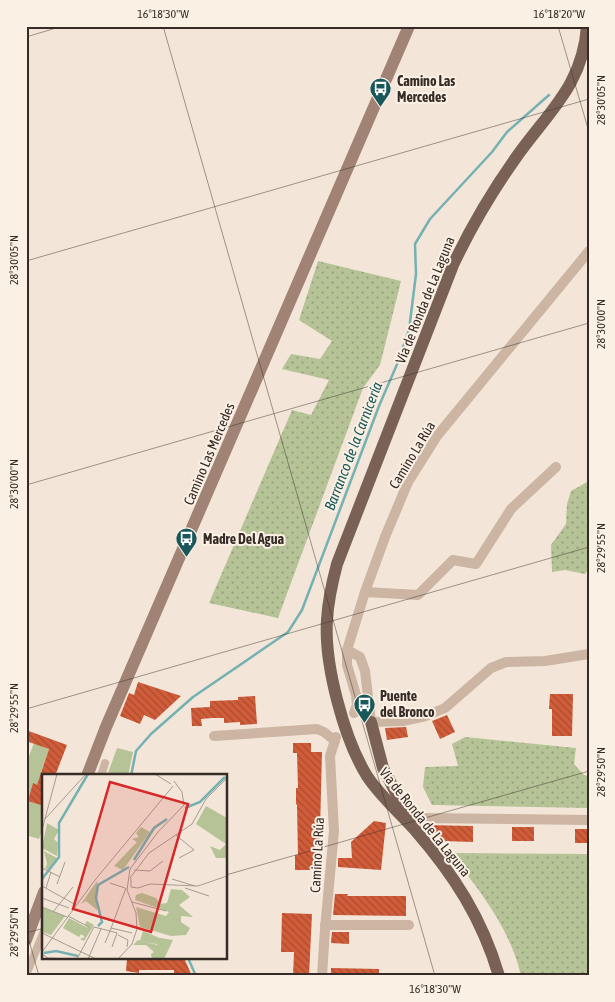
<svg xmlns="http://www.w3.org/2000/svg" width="615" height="1002" font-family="'Asap Condensed',sans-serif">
	<defs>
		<pattern id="grass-dots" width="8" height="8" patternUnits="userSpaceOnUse" patternTransform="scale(1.25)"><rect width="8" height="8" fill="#b5c397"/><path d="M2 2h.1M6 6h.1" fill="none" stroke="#949f7b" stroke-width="1.8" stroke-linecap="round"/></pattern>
		<pattern id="building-back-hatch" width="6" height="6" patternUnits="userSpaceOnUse" patternTransform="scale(1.25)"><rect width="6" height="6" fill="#d05c39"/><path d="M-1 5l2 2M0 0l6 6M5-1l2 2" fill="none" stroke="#aa4c30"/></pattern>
	</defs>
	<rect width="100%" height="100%" fill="#f3e6d8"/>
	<g fill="url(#grass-dots)">
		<polygon points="318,261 401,281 380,365 363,388 278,618 209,603 292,410 311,415 329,380 282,369 291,354 320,359 332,341 299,320"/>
		<polygon points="589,481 589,568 585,574 565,570 552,572 551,545 566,524 567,504 571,491"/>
		<polygon points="465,737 576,748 574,764 584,775 589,776 589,808 432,805 423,787 425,767 458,766 452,744"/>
		<path d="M450,853L589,854V976H521C511,930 479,889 450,853Z"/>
	</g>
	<g fill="#b5c397">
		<polygon points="34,743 49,749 41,772 52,776 44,776 44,825 39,839 26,835 26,764"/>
		<polygon points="117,748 133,752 128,776 107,776"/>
	</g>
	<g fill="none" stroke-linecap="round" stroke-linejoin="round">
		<g stroke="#75b1b2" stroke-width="2.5">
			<polyline points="131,776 136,751 151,734 193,697 288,632 302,610 379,406 398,362 409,330 416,274 415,244 430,219 492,152 507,132 549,95"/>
			<polyline points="188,958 196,976"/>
		</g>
	</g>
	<g fill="url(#building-back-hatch)">
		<polygon points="138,682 181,696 155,720 144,715 140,724 120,716 129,693 134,695"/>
		<polygon points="550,694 573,694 572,736 552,736 552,709 549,709"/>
		<polygon points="255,696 257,724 240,725 240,722 224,723 224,718 212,718 201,719 202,726 192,726 191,708 210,707 210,701 238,700 238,697"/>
		<polygon points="447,715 455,732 440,739 432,721"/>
		<polygon points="406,727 408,737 387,740 385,728"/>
		<polygon points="26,730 67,745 55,776 44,773 44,806 28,801 33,783 37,785 49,749 26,741"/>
		<polygon points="293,743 311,743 311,752 322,752 319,870 295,870 295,855 298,855 297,805 296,804 296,788 298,788 297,753 293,753"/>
		<polygon points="374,821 386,823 381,870 338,867 338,858 352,858 351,842"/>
		<polygon points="424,825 473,826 473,842 441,841"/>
		<rect x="512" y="827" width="22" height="14"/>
		<rect x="575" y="829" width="14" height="14"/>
		<polygon points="335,894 348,894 347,896 406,896 406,916 333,915"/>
		<polygon points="282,913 312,914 309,976 293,976 294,952 281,952"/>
		<polygon points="332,932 349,932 349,944 331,943"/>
		<polygon points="127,958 184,958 192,976 174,976 174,970 139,970 139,973 126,971"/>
		<polygon points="331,968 379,969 379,976 331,976"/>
	</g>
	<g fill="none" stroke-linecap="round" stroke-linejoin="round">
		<g stroke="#ccb5a3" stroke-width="8">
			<polyline points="101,776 105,763"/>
			<polyline points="26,975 44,931"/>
		</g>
		<g stroke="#ccb5a3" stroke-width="10">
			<polyline points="365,592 418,595 453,560 476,564 511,509 556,467"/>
			<polyline points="347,650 360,657 365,671 371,722 403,721 426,716 445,708 491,668 506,662 545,661 589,654"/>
			<polyline points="354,713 357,705 356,695 347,665 347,650 365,592 385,537 408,482 437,436 589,251"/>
			<polyline points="214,736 317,729 324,732 335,741"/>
			<polyline points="414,829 421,818 589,820"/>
			<polyline points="325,925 409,925"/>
			<polyline points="322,976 325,929 334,831 330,756 336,737"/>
		</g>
		<g stroke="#a08374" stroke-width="12">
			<polyline points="87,776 106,727 409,26"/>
			<polyline points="26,940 44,892"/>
		</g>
		<g stroke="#7a6155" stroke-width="12">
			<polyline points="371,722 383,768 411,822"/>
			<path d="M499,976C482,918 454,875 415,830C399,812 380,796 367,776C344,739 324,664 327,620C328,601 332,583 337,564L453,265C471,227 491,193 515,159C547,113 583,86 587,26"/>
		</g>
	</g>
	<path fill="none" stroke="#362b26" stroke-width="1" stroke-opacity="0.45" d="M163,26L435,976M558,26L589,132M26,37L63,26M26,261L589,99M26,485L589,323M26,709L589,547M226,875L589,771M26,930L39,976M26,933L44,928"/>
	<defs>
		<symbol id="bus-pin" viewBox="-11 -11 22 30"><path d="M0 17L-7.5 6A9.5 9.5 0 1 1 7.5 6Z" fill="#18585b" stroke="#fbf0e4"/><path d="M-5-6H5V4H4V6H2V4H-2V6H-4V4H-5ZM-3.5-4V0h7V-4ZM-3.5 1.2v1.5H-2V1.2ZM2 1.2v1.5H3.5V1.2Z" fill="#fff"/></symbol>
	</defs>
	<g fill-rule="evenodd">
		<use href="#bus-pin" x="368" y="76" width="25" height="34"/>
		<use href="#bus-pin" x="174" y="526" width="25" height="34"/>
		<use href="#bus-pin" x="352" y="692" width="25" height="34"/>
	</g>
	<g text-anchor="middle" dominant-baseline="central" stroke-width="4" stroke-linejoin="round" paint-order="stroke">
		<g font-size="14" font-weight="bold" fill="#362b26" stroke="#fbf0e4" text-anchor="start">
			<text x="397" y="81">Camino Las<tspan x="397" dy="16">Mercedes</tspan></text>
			<text x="203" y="539">Madre Del Agua</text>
			<text x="380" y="696">Puente<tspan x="380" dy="16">del Bronco</tspan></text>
		</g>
		<g font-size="14" fill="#362b26" stroke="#fbf0e4">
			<text transform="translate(425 300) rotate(-68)">Vía de Ronda de La Laguna</text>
			<text transform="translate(209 454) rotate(-67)">Camino Las Mercedes</text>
			<text transform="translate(412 455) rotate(-59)">Camino La Rúa</text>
			<text transform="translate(425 822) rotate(51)">Vía de Ronda de La Laguna</text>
			<text transform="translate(317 855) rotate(-87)">Camino La Rúa</text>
		</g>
		<g font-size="15" font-style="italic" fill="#18585b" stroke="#fbf0e4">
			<text transform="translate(353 446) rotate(-69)">Barranco de la Carnicería</text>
		</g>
	</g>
	<g transform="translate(42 774)">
		<rect width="185" height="185" fill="#f3e6d8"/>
		<path d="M164,32L185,44V84H174L168,72L178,76L184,70L154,50ZM99,53L108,58L81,96L72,92L95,68L90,65L97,63L94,59ZM129,115L140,116L148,123L137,131L151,143L139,142V148L148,154L144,161L129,162L98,153L94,133L124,142L127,138L93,126L94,121L100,119L114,124L118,130L125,129ZM118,164L131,166L122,185H110L109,180L112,178L104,171H91L96,166L115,171Z" fill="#b5c397"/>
		<path d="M0,133L23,142L9,161L0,158Z" fill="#b5c397"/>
		<path d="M5,49L17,56L12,65L16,69L15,82L0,74ZM2,77L15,84L6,96L3,94L5,90ZM55,107V136L44,127L39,130ZM27,144L46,154L43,150L45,147L52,151L42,167L38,165L43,163L39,160L37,163L21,154ZM101,157L127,168L125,172L98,167Z" fill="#b5c397"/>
		<path fill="none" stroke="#75b1b2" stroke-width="2.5" d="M143,34L158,28L183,3M92,86L112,54L125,45M0,105L17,83V49L46,0M56,152L60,148L54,124L56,111L87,93M2,179L14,177L36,182"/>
		<path fill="none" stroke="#a79b91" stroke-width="1" d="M113,0L129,10M3,45L44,0M0,56L15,0M134,61L152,76L137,84M0,94L18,103M92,96L108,97L121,87M88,104L107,79L150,50L164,25L185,4M89,104V113L96,114L108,110L156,112L185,102M130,105L153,112M68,109L83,114M15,110L23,88M0,112L34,131M4,114L9,98M143,114L167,122M0,124L27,134M90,128L124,137M0,133L25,143M11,138L31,113M26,142L47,153M69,154L90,159M0,159L54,185M76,161L86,166L85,173M63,169L68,157L75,159L70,173M0,178L53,106L131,12M0,180L6,184L30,185M35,185L52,153L68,157L84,114M46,185L59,155M76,185L90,170L95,155L94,139L85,116L88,95L116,58L142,31L140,18L132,7"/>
		<path fill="#d62828" fill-opacity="0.15" stroke="#d62828" stroke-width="2.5" d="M68,8L146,30L109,158L31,135Z"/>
		<rect width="185" height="185" fill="none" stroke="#362b26" stroke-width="2.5"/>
	</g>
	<rect width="615" height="1002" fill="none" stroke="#fbf0e4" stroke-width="55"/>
	<rect x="28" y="28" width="560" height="946" fill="none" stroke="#362b26" stroke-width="2"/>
	<g font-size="12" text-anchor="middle" fill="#362b26">
		<text x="163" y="18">16°18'30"W</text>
		<text x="559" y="18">16°18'20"W</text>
		<text transform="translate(601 100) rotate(-90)" y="4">28°30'05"N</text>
		<text transform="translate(14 260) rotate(-90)" y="4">28°30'05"N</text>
		<text transform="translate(601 324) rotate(-90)" y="4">28°30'00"N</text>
		<text transform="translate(14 484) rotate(-90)" y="4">28°30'00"N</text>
		<text transform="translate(601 548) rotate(-90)" y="4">28°29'55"N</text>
		<text transform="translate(14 708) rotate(-90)" y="4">28°29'55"N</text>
		<text transform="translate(601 772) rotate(-90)" y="4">28°29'50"N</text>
		<text transform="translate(14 932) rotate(-90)" y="4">28°29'50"N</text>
		<text x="435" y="993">16°18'30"W</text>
	</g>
</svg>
